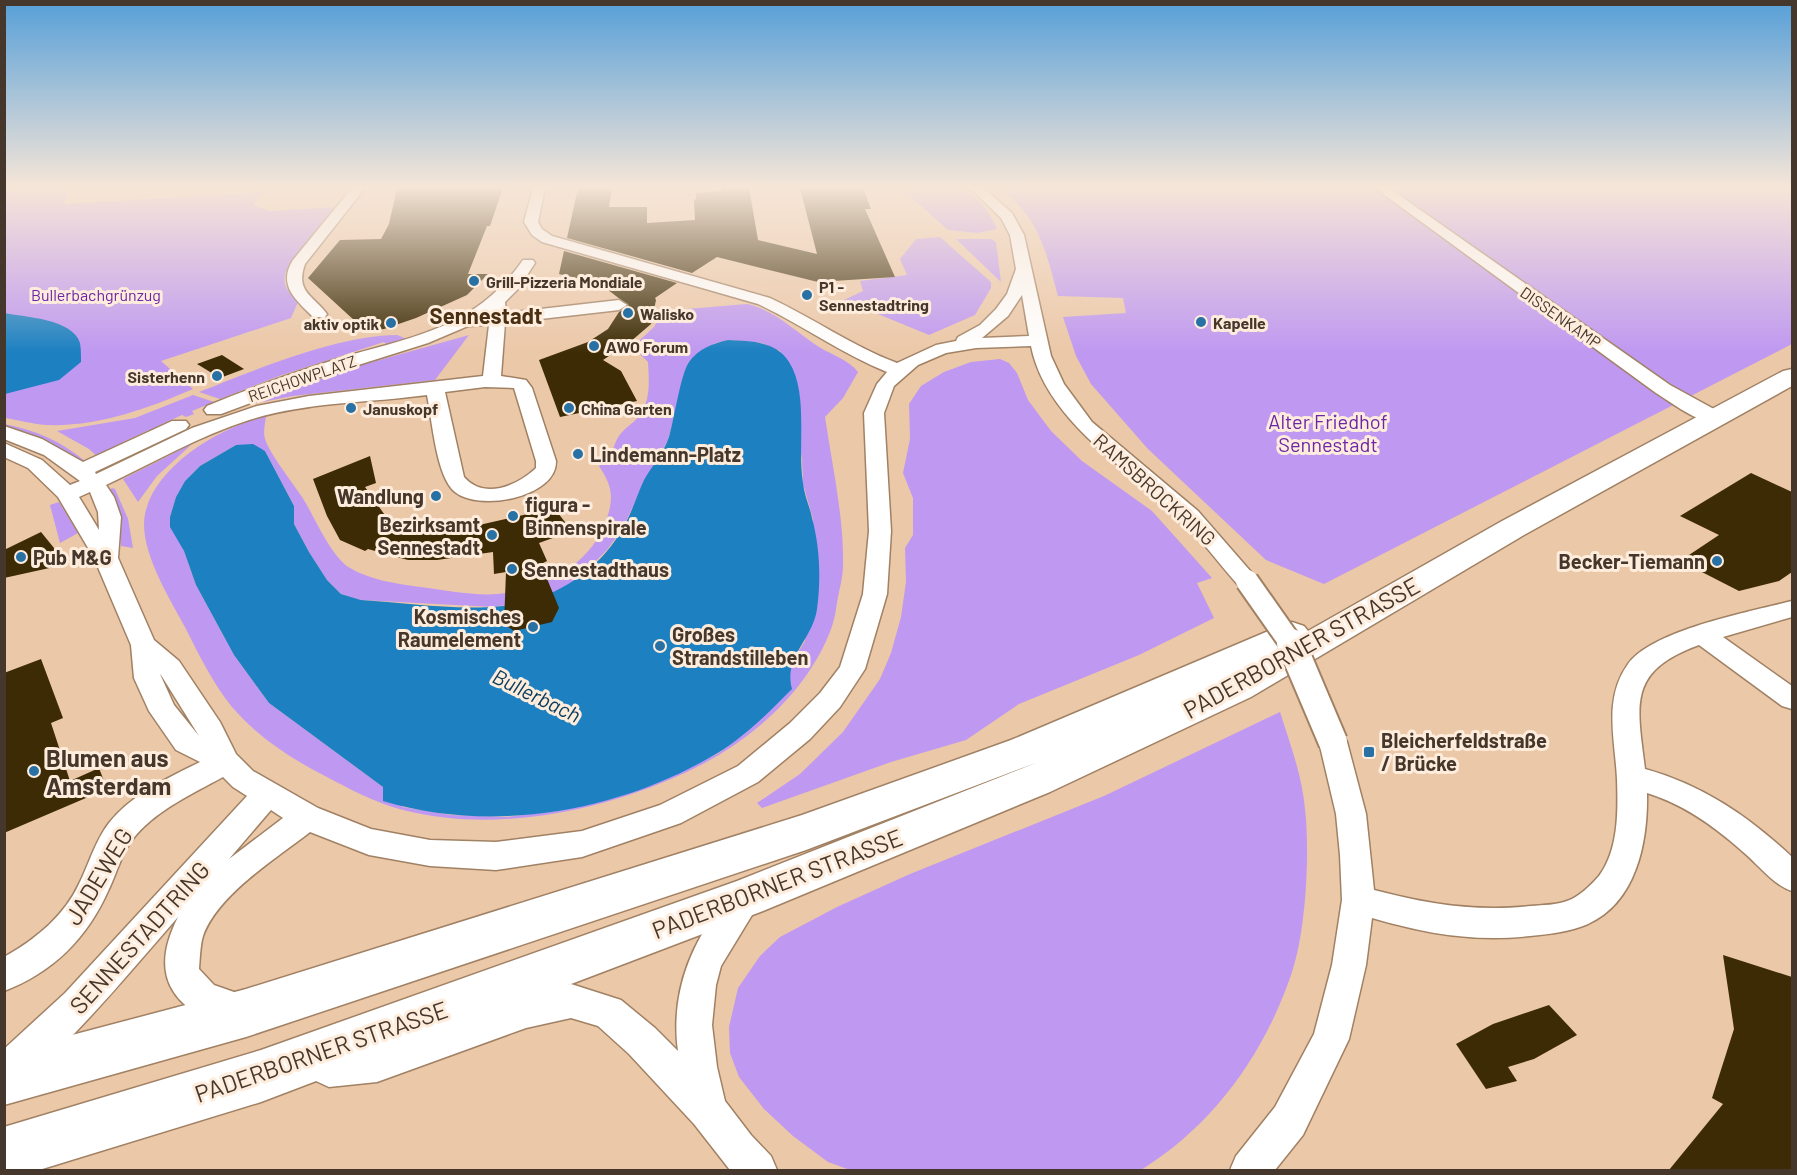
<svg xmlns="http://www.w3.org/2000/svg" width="1797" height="1175" font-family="Barlow,sans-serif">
	<rect width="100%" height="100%" fill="#ebc8a8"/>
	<g fill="#bf98f1" fill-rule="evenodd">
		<path d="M4,188H70L64,204L264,192L253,205L270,211L338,207L286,271C281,286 289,292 298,302L291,318L161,361L193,389C146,409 98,427 46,425C32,424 18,420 5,418Z"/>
		<path d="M901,188C949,188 974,178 997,229L977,233L948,230Z"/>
		<path d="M998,188H1792V344L1324,584L1266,560L1148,449L1091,384L1076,356L1063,317L1126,313L1123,298L1058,296C1046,252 1039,215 998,188Z"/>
		<polygon points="940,237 991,282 991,288 975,315 929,335 844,300 863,291 860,281 907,275 900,259 916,239"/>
		<polygon points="956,239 991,239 996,242 1001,282"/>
		<path d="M747,304C775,310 796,332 819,347C832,355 849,360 858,372L843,398L825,417C832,465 844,517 843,565C843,576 840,587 838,597C836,608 835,619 831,629C808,691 751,741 693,769C606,811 497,834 403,810C375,803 350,789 325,776C290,758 258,737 232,707C213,683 200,657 186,629C170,599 138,549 145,514C155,465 221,427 266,416C265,424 263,432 265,439C269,453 293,483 302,497C315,517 330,556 350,568C370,580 398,584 420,587C445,590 473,596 498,594C541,589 586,568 604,526C614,501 614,488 599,466C616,457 610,450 619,436C624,428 633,424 639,416C651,401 649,380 648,362L637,351L630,349L654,327L663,311ZM728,340L762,343L780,351L802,458L803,484L813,519L805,641L790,665L789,678L747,732L717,754L657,783L611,799L557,811L506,817L451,815L403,807L383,787L269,703L234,655L196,585L184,551L171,527L170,517L176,497L185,481L200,466L236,445L265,451L294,506V524L309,552L327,580L341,594L361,600L493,607L526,602L562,590L577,580L607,550L623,528L645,480L668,440L688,363L713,344Z"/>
		<path d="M397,335L407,339L387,345L384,342L279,376L220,399L199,392C254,370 339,335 397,335Z"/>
		<polygon points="469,335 435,380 293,396 252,404 351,368"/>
		<polygon points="1000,359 1009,363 1017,373 1028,400 1051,431 1082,461 1152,511 1212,578 1197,583 1214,618 1139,655 1019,704 966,740 891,762 762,808 757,803 800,774 843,732 880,679 891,653 901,617 906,582 905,548 913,535 913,498 903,473 910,439 909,404 921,386 944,372 971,362"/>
		<polygon points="193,395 214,402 192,411 194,414 186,417 182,415 158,426 160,429 153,432 149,430 123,442 126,445 99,458 89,449 57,431 135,418"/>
		<path d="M4,424C35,430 61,441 85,461L81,463L32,436L5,427Z"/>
		<polygon points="192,444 157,476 138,502 123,479"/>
		<polygon points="112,488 115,489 128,519 133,548 121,546 119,522 108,491"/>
		<polygon points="59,502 78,533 60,543 50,505"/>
		<path d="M1280,712C1290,744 1302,775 1305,809C1310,853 1306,930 1292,972C1265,1053 1214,1125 1141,1170H850L828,1162L793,1136L764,1109L739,1077L730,1053L729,1027L738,988L760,956L780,937L837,907L910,874L1104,796Z"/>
	</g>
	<g fill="#1c80c1">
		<path d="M4,313C25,317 73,319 80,343C81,349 81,356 81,362L59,380L5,394Z"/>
		<path d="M728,340C751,341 776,341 789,362C809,393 797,447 803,483C804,495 810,507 812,518C820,548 821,579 817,609C813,639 783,657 792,689C769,712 745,737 716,754C618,812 493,834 383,801V787L269,703L234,655L196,585L184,551L170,527V517L176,497L185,481L200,466L236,445L253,444L265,451L294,506V524L309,552L327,580L341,594L361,600C413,603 475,614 525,602C566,592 604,564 624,526C632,512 637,495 644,480C652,466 664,452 669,437C674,420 681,373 689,362C698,349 714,343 728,340Z"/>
	</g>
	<g fill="#3c2b04">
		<polygon points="397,188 503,188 490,226 487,226 468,274 488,274 467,295 416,318 384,329 367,332 308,278 340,240 381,239 389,224"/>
		<polygon points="578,188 612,188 609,207 647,207 647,223 695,220 694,200 696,199 696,193 722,191 722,188 749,188 758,240 817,254 800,188 863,188 871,209 865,209 895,277 818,282 717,257 692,273 567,238"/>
		<polygon points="564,251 677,283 655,298 656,300 651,324 630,342 603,360 621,371 637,401 560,417 539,360 588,342 608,329 619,312 629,306 599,283 559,274"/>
		<polygon points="222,355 244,369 220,378 197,364"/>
		<polygon points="370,456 376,483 365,487 394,528 404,522 434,530 466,528 554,508 572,531 539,543 547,561 541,564 559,608 552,622 514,631 504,624 506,572 494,574 493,552 437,560 408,560 368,549 365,551 340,540 327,516 313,479"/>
		<polygon points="1751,473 1792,492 1792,572 1779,581 1739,591 1698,570 1686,557 1719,535 1680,516"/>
		<polygon points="41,532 54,548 54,567 4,578 4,550"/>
		<polygon points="41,659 63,718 51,723 70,781 99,768 107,789 4,833 4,673"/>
		<polygon points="1723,955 1792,977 1792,1170 1669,1170 1723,1104 1712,1098 1734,1029"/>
		<polygon points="1549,1005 1577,1035 1534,1059 1508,1067 1517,1081 1486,1089 1456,1044 1493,1024"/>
	</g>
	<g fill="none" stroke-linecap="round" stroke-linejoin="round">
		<defs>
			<g id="street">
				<path d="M352,188H365L305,264C295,292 313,295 327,314L325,317H313C296,300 277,285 293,260Z"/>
				<path d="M533,188H545L538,222L542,229L552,236L770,298C813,318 852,346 897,363L936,345L956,341L958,337L980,325L996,309L1007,294L1016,269L1010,235L1001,218L970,188H984L1012,213L1024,235L1051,356L1064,384L1092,422L1198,511L1259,581L1255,586L1247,589L1239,586C1220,565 1202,540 1182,520C1131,470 1046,422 1031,346L976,348L946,353L918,365L894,386L884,413L891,531L887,594L865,669L840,707L810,739L758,782L681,823L582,857L496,870L430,866L369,855L310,832C277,858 218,894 203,936C200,946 200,958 199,969L214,985L251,998L256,1010L251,1022L238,1027C224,1022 202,1019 190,1009C157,984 161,951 178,917C143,957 109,998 72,1036C55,1054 38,1073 15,1083L4,1078V1049L65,993L247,796L233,787L223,777C192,794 159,809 136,835C122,851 118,870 109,889C88,937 54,972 4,991V957C35,940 64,916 79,884C89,864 95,841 109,823C132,794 168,778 200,762L176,750L149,711L134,678L131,645L94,558L58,497L28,468L4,457V443L42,460L70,485L80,481L44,455L4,439V426L42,439L83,462L172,421H186L189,425L186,429L95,472L96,474L192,428L257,406L309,396L483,376L489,325L468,326L428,343L317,378L221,414H207L204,410L207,406C250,388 293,373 337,359C413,336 474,330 523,260H533L535,263L518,289L505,302L506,313L619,300L627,305L619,310L505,323L501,376L526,380L532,388L556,461C557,497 480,512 455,492C436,477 432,419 427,395C368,403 306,402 249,420C199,436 153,463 106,485L114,497L121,517L118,558L154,640L179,661L220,722L236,754L253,771L318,808L371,829L430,840L496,842L582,831L660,805L738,766L790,723L820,693L840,667L863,594L869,531L864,413L877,384L887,372C842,354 803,325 758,304L542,242L532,235L524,222ZM1022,295L1029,336L982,338L1008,316ZM485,387L514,388L536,461V468C517,486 484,500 464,477L445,392ZM90,492L98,512L99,530L79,497ZM160,674L161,675L199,736L174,705ZM271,810L283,818L229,859Z"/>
				<path d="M1375,188H1389L1670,385L1723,414L1726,418L1723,422C1702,427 1674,404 1656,393Z"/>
				<path d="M1792,601V617L1723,637L1792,686V709L1782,706L1699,645C1627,671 1637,704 1645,769C1703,785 1748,816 1792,857V891C1773,885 1758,864 1742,851C1714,826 1683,804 1647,793C1648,841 1637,902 1588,924C1569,932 1550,934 1530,936C1473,942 1427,934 1372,918L1366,965L1349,1039L1303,1135L1275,1170H1230L1236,1156L1275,1107L1314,1034L1332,965L1342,900L1340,855L1336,814L1319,742L1323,734L1333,731L1343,734L1347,742L1366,814L1374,890C1427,904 1476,912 1531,906C1543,905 1557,905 1567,901C1579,897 1591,885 1599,876C1619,849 1618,810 1617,779C1615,739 1603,699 1628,664C1652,630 1752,611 1792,601Z"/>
				<path d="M747,882L759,887L763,897L721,966L716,985L712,1025L717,1067L725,1101L751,1135L771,1156L777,1170H730L694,1124L629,1054L598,1026L571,1018L526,1028L377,1082L329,1087L316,1081L310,1068L316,1055L329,1049L377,1044L526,994L571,984L621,1000L655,1028L678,1051C671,1000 687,952 717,911C727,899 733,888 747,882Z"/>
			</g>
			<polygon id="secondary" points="1792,369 1792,386 1524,535 1251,697 1050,792 763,911 261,1102 39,1170 4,1170 4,1127 261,1050 737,881 1038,762 806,850 246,1037 4,1105 4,1053 246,989 802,815 1011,740 1280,626 1292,622 1304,626 1308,631 1502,521 1783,371"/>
		</defs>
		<use href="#street" stroke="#a18164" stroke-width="3"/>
		<use href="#secondary" stroke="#a18164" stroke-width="3"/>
		<use href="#street" fill="#fff" fill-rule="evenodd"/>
		<use href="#secondary" fill="#fff" fill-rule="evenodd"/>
		<defs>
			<polyline id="street-bridge-far1" points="1247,581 1292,645"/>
			<polyline id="street-bridge" points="1291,643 1333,742"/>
		</defs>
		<use href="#street-bridge-far1" stroke="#a18164" stroke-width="26" stroke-linecap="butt"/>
		<use href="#street-bridge" stroke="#a18164" stroke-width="32" stroke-linecap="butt"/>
		<use href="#street-bridge-far1" stroke="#fff" stroke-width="22"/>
		<use href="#street-bridge" stroke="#fff" stroke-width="28"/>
	</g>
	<linearGradient id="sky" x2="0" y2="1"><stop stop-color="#569fd8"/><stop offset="0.53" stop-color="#f6e6d8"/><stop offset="1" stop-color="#f6e6d8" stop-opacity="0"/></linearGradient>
	<rect width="1797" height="353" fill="url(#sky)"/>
	<g fill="#2871a5" stroke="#feecdc" stroke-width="2">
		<circle cx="474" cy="281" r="6"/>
		<circle cx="807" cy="295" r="6"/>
		<circle cx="628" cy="313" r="6"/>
		<circle cx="1201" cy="322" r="6"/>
		<circle cx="391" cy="323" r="6"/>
		<circle cx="594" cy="346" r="6"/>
		<circle cx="217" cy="376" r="6"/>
		<circle cx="351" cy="408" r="6"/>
		<circle cx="569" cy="408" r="6"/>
		<circle cx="578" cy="454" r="6"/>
		<circle cx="436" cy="496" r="6"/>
		<circle cx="513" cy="516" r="6"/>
		<circle cx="492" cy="535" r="6"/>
		<circle cx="21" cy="557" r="6"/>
		<circle cx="1717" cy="561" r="6"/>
		<circle cx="512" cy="569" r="6"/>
		<circle cx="533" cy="627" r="6"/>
		<circle cx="660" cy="646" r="6"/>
		<rect x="1363" y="746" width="12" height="12" rx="3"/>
		<circle cx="34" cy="771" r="6"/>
	</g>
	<g text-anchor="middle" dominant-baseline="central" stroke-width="6" stroke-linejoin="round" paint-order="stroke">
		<g font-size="16" font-weight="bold" fill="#45372b" stroke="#feecdc" text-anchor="start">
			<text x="486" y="281">Grill-Pizzeria Mondiale</text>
			<text x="819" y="286">P1 -<tspan x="819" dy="18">Sennestadtring</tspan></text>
			<text x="640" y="313">Walisko</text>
			<text x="1213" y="322">Kapelle</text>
			<text x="379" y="323" text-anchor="end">aktiv optik</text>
			<text x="606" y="346">AWO Forum</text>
			<text x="205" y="376" text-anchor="end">Sisterhenn</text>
			<text x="363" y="408">Januskopf</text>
			<text x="581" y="408">China Garten</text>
		</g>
		<g font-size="16" fill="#6c26a8" stroke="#feecdc">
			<text x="96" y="294">Bullerbachgrünzug</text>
		</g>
		<g font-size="16" fill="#45372b" stroke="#feecdc">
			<text transform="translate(1561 317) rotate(35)">DISSENKAMP</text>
			<text transform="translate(302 378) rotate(-19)">REICHOWPLATZ</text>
		</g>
		<g font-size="20" fill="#6c26a8" stroke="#feecdc">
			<text x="1328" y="421">Alter Friedhof<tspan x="1328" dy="23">Sennestadt</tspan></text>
		</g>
		<g font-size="20" font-weight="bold" fill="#45372b" stroke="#feecdc" text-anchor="start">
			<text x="590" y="454">Lindemann-Platz</text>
			<text x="424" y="496" text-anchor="end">Wandlung</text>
			<text x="525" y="504">figura -<tspan x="525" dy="23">Binnenspirale</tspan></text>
			<text x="480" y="524" text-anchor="end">Bezirksamt<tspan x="480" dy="23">Sennestadt</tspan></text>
			<text x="33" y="557">Pub M&amp;G</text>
			<text x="1705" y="561" text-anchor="end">Becker-Tiemann</text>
			<text x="524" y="569">Sennestadthaus</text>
			<text x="521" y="616" text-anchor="end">Kosmisches<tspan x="521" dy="23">Raumelement</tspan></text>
			<text x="672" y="634">Großes<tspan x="672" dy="23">Strandstilleben</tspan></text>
			<text x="1381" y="740">Bleicherfeldstraße<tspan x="1381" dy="23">/ Brücke</tspan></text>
		</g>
		<g font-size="20" fill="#45372b" stroke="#feecdc">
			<text transform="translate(1155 489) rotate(42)">RAMSBROCKRING</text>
		</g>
		<g font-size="21" font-style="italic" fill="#083c5d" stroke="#feecdc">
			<text transform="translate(537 695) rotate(26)">Bullerbach</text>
		</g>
		<g font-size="22" font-weight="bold" fill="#4a2f13" stroke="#feecdc">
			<text x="486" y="315">Sennestadt</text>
		</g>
		<g font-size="24" fill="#45372b" stroke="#feecdc">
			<text transform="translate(1301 647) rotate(-29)">PADERBORNER STRASSE</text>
			<text transform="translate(98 876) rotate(-59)">JADEWEG</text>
			<text transform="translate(777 883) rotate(-21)">PADERBORNER STRASSE</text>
			<text transform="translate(139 937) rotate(-48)">SENNESTADTRING</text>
			<text transform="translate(321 1051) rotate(-19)">PADERBORNER STRASSE</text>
		</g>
		<g font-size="24" font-weight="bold" fill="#45372b" stroke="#feecdc" text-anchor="start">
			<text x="46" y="757">Blumen aus<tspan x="46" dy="28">Amsterdam</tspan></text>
		</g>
	</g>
	<rect width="1797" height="1175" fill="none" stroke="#45372b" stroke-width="12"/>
</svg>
